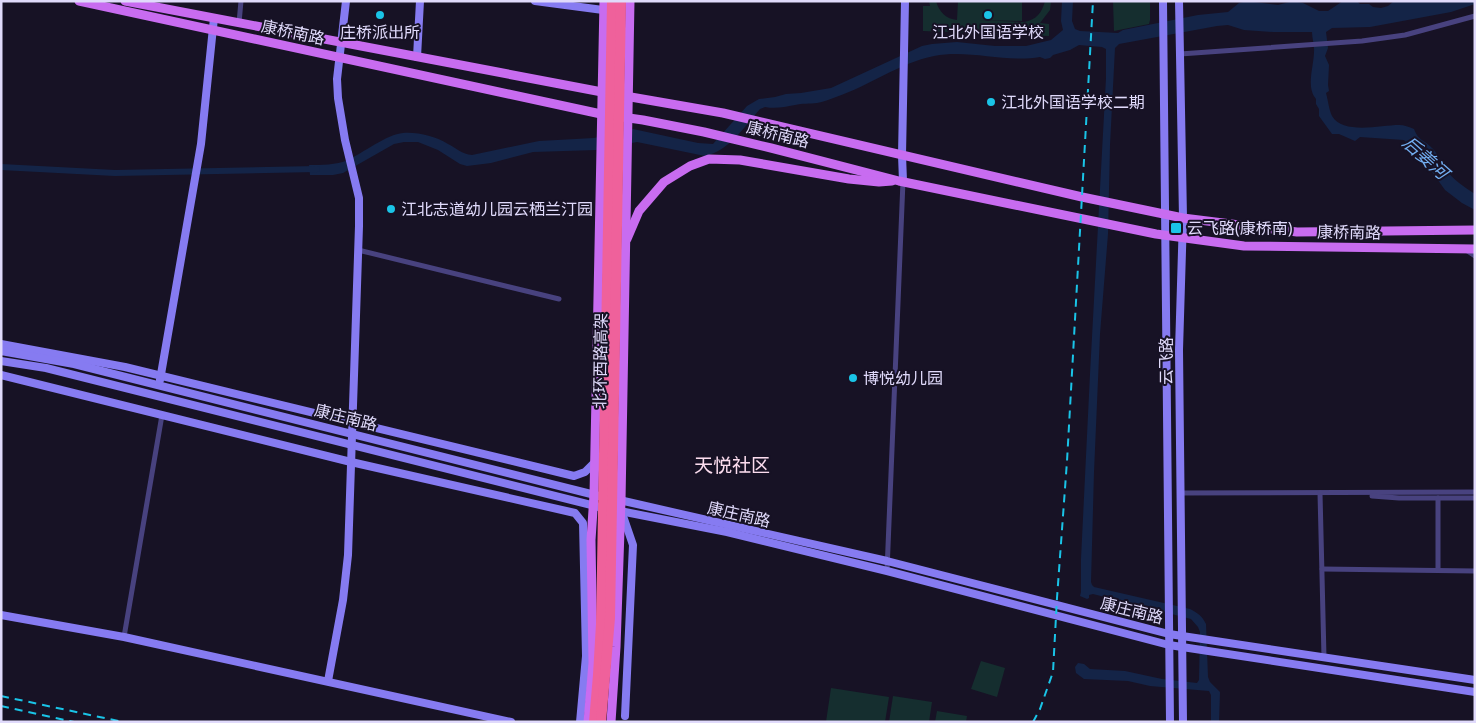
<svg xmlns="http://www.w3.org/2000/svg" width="1476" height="723" font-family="'Open Sans','Noto Sans SC',sans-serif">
	<rect width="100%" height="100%" fill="#171225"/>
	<g fill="#152e2f">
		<path d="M929,1H936C939,12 946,19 957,20L958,1H1022V21L978,20L1024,22C1036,20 1042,13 1045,1H1051L1050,10L1040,23L1049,24V36L923,31V6H930Z"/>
		<polygon points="1113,1 1150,1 1150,20 1149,24 1114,31"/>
		<polygon points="981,661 1005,668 997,697 971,689"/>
		<polygon points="831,688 889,697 885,722 826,722"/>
		<polygon points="893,696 932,702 929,722 889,722"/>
		<polygon points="937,711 967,716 966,722 935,722"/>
	</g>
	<path fill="#142447" d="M1062,1H1073L1072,21L1075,29L1080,31L1118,33L1123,30L1198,15L1228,12L1239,3L1247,1L1278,5L1293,1L1303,3L1319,11H1328L1343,1H1357L1360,4H1369L1373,7L1381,8L1388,6L1394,1H1475V4L1451,12L1370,27L1332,28L1326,32L1328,48L1325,56L1329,65L1328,85L1329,91L1326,93C1328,100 1329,110 1332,116C1343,135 1381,125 1399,125C1404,125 1409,127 1414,129C1419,142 1424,139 1432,148C1438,154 1441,162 1445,168C1452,179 1464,187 1475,194V210L1462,203L1445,190L1430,169L1407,148L1408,144L1404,140L1360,137L1355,141L1339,134H1332L1319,116V109L1316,104V99C1305,86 1315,64 1314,48C1314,43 1312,38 1312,32H1273L1244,30L1228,25L1217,26L1119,44L1115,48L1110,145L1108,234L1100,334L1094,472L1091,582L1092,585L1094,587L1190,609C1198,613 1202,616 1206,624L1208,677L1210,682L1220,692L1219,722H1211V695L1209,691L1150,686L1128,681L1084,679L1076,673L1075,667L1078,663L1084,664L1090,669L1125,671L1162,679L1197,683L1199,680L1200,632L1198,627L1191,619L1093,594L1089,595V598L1087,599L1080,596L1081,592V559L1090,374L1106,78V49L1102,47L1079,45L1070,50L1053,55L1050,58L1045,59L1040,57C1005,63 969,49 934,56C899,63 869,86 836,97C830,99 823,102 817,103C810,104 802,103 795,105C784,107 776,109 765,107L760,109C745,126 729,151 705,156L637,142L596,150L533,152L491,163L467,166L460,164L438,150L418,142H404L394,144L343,173L333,175H310L309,165C321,165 336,165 348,160C363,153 387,134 403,133C419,132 434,136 448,144C456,148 462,154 472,155L539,141L594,138L633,129L698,143L713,144L747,106L759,99L775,97L786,94L801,93L831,88L922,46L932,44L957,42L995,46H1026L1051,40L1063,30L1061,21Z"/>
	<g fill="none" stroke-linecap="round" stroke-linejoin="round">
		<polyline stroke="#142447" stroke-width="6" points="1,167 115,173 317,169"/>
		<g stroke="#48427f" stroke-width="5">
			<polyline points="239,23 241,1"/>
			<polyline points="1180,54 1362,41 1405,35 1475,16"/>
			<polyline points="358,250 559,299"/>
			<polyline points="1466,250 1475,256"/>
			<polyline points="1181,493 1475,492"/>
			<polyline points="1320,493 1324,657"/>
			<polyline points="1372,496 1399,498 1475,498"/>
			<polyline points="1438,498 1438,570"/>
			<polyline points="1322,569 1475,571"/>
			<polyline points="887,571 903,181"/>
			<polyline points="124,637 162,415"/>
		</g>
		<g stroke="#867bf1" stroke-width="8">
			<polyline points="535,1 603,10"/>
			<polyline points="1163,1 1170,722"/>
			<polyline points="1179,1 1183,218 1179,350 1183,722"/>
			<polyline points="417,57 420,1"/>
			<polyline points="903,181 902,155 905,1"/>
			<polyline points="1,344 125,367 574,476 585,472 594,463"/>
			<polyline points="1,351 74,364 599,496"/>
			<polyline points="1,361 46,368 599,507"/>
			<polyline points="1,375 351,462 575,513 583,523 586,656 580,722"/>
			<polyline points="160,380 201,144 214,18"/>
			<polyline points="615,499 887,561 1169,634 1475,680"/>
			<polyline points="615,510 727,532 887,571 1169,645 1475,692"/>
			<polyline points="622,513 633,545 625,716"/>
			<polyline points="1,615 124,637 511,722"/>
			<polyline points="328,681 343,600 348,555 359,226 359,198 345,140 338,98 337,79 346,1"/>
		</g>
		<g stroke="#c86cf0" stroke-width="9">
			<polyline points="79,1 601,114 643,120 704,132 771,148 899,181 1156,234 1244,246 1475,249"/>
			<polyline points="125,1 602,92 723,113 1082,197 1183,218 1297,232 1475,230"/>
			<polyline points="627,239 639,211 664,182 690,166 709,159 740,160 849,179 879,182 892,181"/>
			<polyline points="588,722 593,663 591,540 594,495 604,1"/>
			<polyline points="611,722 616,647 621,501 630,1"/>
		</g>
		<g stroke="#1ac4e7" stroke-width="2" stroke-dasharray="8 6" stroke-linecap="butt">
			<polyline points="1,696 123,722"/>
			<polyline points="1,706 74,722"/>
			<polyline points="1033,722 1040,709 1053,672 1057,598 1067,461 1093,1"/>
		</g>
		<g stroke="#ef619b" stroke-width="10">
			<polyline points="594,722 598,675 601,624 612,1"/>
			<polyline points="601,722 610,618 621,1"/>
		</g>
	</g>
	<g fill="#1ac4e7" stroke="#171225" stroke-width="2">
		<circle cx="380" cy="15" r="5"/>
		<circle cx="988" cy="15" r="5"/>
		<circle cx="991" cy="102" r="5"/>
		<circle cx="391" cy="209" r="5"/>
		<rect x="1170" y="222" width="12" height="12" rx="2.5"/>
		<circle cx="853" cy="378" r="5"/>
	</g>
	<g text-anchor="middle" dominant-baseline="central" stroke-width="4" stroke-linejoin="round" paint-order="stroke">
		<g font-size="16" fill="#e0dafb" stroke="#171225">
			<text transform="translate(293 32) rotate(12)">康桥南路</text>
			<text transform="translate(778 134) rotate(14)">康桥南路</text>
			<text transform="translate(1349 232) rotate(1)">康桥南路</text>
			<text transform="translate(600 361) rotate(-89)">北环西路高架</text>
			<text transform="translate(1166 361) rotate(-90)">云飞路</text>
			<text transform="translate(346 417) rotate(14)">康庄南路</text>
			<text transform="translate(739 514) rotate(13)">康庄南路</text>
			<text transform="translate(1132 610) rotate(14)">康庄南路</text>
		</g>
		<g font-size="16" fill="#e0dafb" stroke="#171225" text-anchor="start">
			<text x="380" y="32" text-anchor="middle">庄桥派出所</text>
			<text x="988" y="32" text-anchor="middle">江北外国语学校</text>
			<text x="1001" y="102">江北外国语学校二期</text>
			<text x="401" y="209">江北志道幼儿园云栖兰汀园</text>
			<text x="1187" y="228">云飞路(康桥南)</text>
			<text x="863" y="378">博悦幼儿园</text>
		</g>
		<g font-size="18" font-style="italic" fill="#72adf0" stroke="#171225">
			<text transform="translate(1426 157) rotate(42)">后姜河</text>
		</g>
		<g font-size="19" fill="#fbdcee" stroke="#171225">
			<text x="732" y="465">天悦社区</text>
		</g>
	</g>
	<rect width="1476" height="723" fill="none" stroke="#e0dafb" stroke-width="5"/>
</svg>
